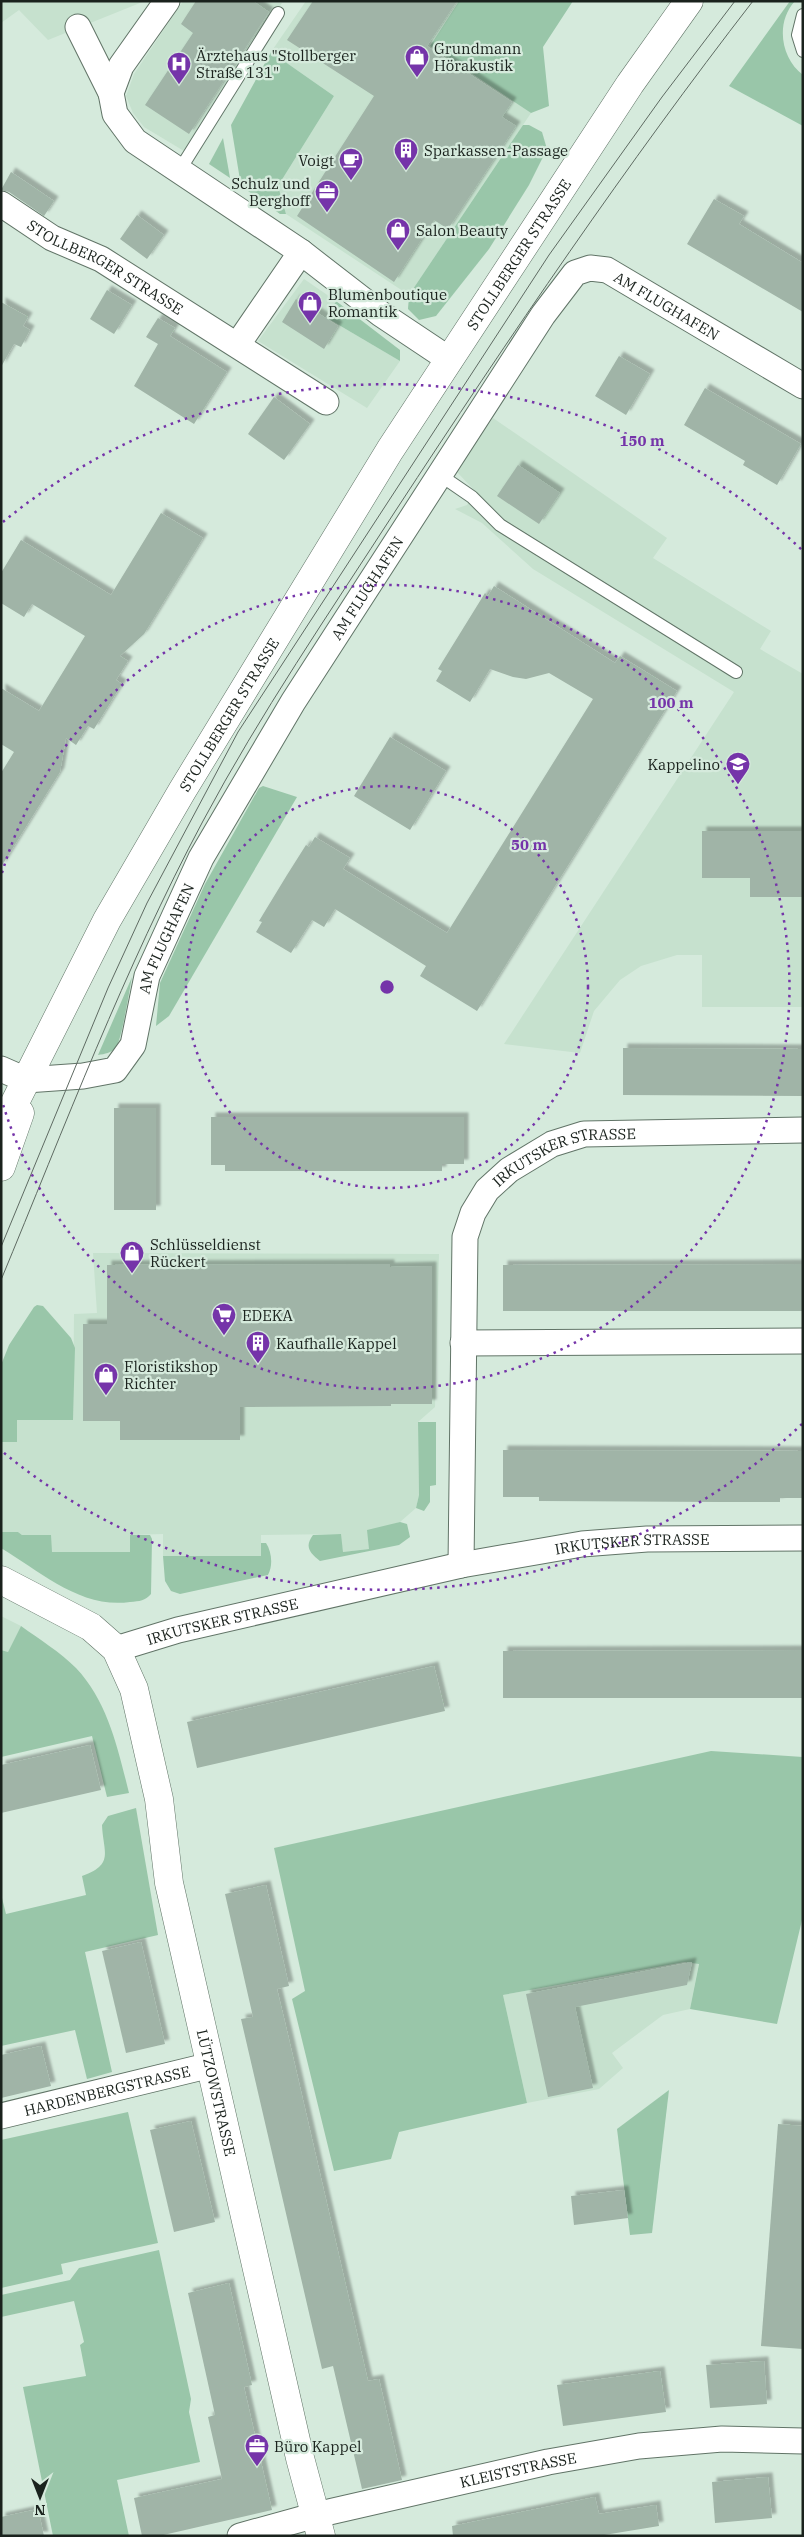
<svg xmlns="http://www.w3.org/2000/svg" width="804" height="2537" font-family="'IBM Plex Serif',serif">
	<defs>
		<filter id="shadow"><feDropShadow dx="4.5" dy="-4.5" stdDeviation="1" flood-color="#0004"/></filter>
	</defs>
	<rect width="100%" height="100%" fill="#d5eadc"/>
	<g fill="#c6e1ce">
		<polygon points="1,1 145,1 48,40 19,10 1,23"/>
		<polygon points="183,1 282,3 184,151 144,127 133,113 126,96 134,74"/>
		<polygon points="306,1 459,1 430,46 531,113 409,295 286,214 278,186 334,96 271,52"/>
		<polygon points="304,279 336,301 327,318 400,361 367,408 258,341"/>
		<polygon points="493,418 667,538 653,558 771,631 760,649 803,674 803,1007 702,1007 702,955 677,955 641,966 620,980 594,1011 580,1053 504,1044 734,692 533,569 482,523 455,509 467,505 475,491 456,471"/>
		<polygon points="93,1253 439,1254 435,1407 418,1422 419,1495 416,1508 400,1522 387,1526 369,1549 343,1552 340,1534 261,1535 261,1556 163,1556 163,1534 130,1535 130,1552 51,1552 51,1535 22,1535 18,1532 1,1532 1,1442 17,1442 17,1420 73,1420 74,1314 97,1313"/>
		<polygon points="1,1616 21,1626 8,1652 1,1650"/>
		<polygon points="685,1962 699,1963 690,2009 663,2015 612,2053 623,2068 599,2089 527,2103 503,1995"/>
	</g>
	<g fill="#99c6a9">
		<polygon points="459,1 573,1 543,47 549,106 531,113 430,46"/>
		<path d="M790,1H795C775,23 781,58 803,75V126L729,86Z"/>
		<polygon points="271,52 334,96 278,186 286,214 280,214 241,186 231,125"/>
		<polygon points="523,125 529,125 542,132 547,149 529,185 489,249 436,316 419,320 408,309 409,295"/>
		<polygon points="223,138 230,178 209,164"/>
		<polygon points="336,301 400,350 400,361 327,318"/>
		<polygon points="263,786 297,797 169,1016 156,1026 160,983 205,884 259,788"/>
		<path d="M132,977C130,988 121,1043 116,1047C111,1053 105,1054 98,1055Z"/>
		<polygon points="37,1305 43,1306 71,1338 75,1348 73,1420 17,1420 17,1442 1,1442 1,1365 9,1345 34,1307"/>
		<polygon points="418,1422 436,1422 436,1485 430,1486 430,1502 424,1511 416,1508 419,1495"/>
		<path d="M400,1522L407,1524L410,1537L399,1545L320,1561C310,1553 304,1547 313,1535L341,1534L343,1552L369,1549L367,1530Z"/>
		<path d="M1,1532H18L22,1535H51L52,1552H130V1535H150L152,1539L151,1594C145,1601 140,1601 130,1602C81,1609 41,1572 1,1548Z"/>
		<path d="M261,1543H266C272,1552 273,1566 268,1575L180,1594L171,1591L165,1581L163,1556H261Z"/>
		<path d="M21,1626C39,1639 60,1652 76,1668C108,1702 118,1749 129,1793L107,1797L92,1736L1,1757V1650L8,1652Z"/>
		<polygon points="711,1751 803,1757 803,1916 777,2024 690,2009 699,1964 685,1962 503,1995 527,2103 399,2132 391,2159 334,2171 292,1999 305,1991 274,1848"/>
		<path d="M136,1808L158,1935L85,1952L112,2072L87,2079L75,2030L1,2046V1894L6,1914L86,1895L82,1876C115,1864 103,1852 102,1825L108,1816Z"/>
		<polygon points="669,2090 652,2233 630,2235 617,2129"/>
		<polygon points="128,2112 158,2243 61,2264 63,2274 1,2288 1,2140"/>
		<polygon points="159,2250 191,2399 189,2412 200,2462 117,2480 129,2536 53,2536 23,2387 86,2376 80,2345 84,2342 74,2301 1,2317 1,2295 70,2280 79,2268"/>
	</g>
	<g fill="#a0b4a7" filter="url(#shadow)">
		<polygon points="196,1 253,1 269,12 189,134 145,105 193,33 181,24"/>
		<polygon points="313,1 457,1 427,46 512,102 502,117 516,126 448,229 434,220 394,282 297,216 374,96 287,40"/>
		<polygon points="11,172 54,201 44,216 9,192 1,190"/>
		<polygon points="714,199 744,216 739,224 803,263 803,312 687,244"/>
		<polygon points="137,215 164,235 147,259 120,239"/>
		<polygon points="107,290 132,305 114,334 90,319"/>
		<polygon points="296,299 338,326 324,349 282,322"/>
		<polygon points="1,302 28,317 23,326 30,330 21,347 14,344 1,367"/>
		<polygon points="158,318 175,328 170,336 227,372 194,424 134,386 158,344 146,337"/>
		<polygon points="619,356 650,374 626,415 595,396"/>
		<polygon points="705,388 801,444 777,485 743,465 745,461 684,425"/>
		<polygon points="274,397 310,424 284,460 248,434"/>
		<polygon points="518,465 560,493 539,524 497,496"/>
		<polygon points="161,513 203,538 144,634 120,656 128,661 116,680 122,684 94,729 88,726 76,745 66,738 60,772 1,867 1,773 14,752 1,744 1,688 39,711 85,636 32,604 24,617 1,603 1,573 21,540 111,595"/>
		<polygon points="494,586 615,663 620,656 677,691 477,1011 420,976 426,966 335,909 324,927 312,920 291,953 256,932 262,922 259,921 287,875 306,845 309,847 315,837 350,858 343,869 447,933 593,699 549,673 526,679 513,677 490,669 470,702 436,681 442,671 438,669 485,593 488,596"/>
		<polygon points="390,737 446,771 410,830 354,796"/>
		<polygon points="702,831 803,831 803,897 750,897 750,878 702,878"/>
		<polygon points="623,1048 803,1049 803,1096 623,1095"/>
		<rect x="114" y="1108" width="42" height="102"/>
		<polygon points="211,1117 464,1117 464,1164 442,1164 442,1171 225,1171 225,1165 211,1165"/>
		<polygon points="390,1264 390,1267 432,1266 432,1404 391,1404 391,1406 240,1407 240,1440 120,1440 120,1421 83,1421 83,1324 107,1324 107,1265"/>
		<polygon points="803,1264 803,1311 503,1311 503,1265"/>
		<polygon points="503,1450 803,1451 803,1498 780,1498 780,1502 721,1502 539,1501 539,1497 503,1497"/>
		<polygon points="803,1650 803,1698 503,1698 503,1651"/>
		<polygon points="434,1666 445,1711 197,1768 187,1722"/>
		<polygon points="90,1745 101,1790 1,1813 1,1765"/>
		<polygon points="266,1885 289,1986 277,1989 288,2035 368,2381 379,2379 402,2480 362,2489 333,2366 322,2369 241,2019 253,2017 225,1894"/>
		<polygon points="141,1942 165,2044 126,2053 102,1951"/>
		<polygon points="692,1962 687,1985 575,2007 593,2088 548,2097 526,1994"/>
		<polygon points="41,2046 51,2086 1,2098 1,2055"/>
		<polygon points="191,2121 215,2222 174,2232 150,2130"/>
		<polygon points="778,2124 803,2126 803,2349 761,2346"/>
		<polygon points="624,2190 628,2218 574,2225 571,2196"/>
		<polygon points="229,2283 252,2385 244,2387 272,2510 159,2536 142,2536 134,2498 222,2479 208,2417 215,2415 188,2293"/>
		<polygon points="764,2361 767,2404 710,2408 706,2365"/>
		<polygon points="660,2371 666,2412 563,2426 557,2385"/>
		<polygon points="768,2477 772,2518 715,2523 712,2482"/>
		<polygon points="595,2497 599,2514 656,2505 659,2526 598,2536 453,2536 452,2526"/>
		<polygon points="38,2509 44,2536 1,2536 1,2517"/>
	</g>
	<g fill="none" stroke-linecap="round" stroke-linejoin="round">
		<defs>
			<g id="service">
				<polyline points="803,15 798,35 803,51"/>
				<polyline points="179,171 278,13"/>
				<polyline points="440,475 472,497 500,525 736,672"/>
			</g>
			<g id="minor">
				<polyline points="78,27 111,93 115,114 135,141 301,252 381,314 450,360"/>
				<polyline points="111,93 121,66 167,1"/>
				<path id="s1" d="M1,204L52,238L101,259L326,402"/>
				<polyline points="238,344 301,252"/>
				<path id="s2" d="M1,1069L26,1080L83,1076L115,1070L133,1045L147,976L201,858L293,702L543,315L575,273L590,268L607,270L803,386"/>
				<polyline points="463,1343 803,1341"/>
				<path id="s3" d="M461,1565L465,1237L473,1213L487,1190L509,1170L552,1144L584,1134L803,1130"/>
				<path id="s4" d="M116,1649L178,1630L461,1565L582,1544L647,1539L803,1538"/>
				<path id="s5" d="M1,2116L211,2065"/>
				<path id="s6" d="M240,2536L316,2515L548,2462L639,2446L722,2439L803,2441"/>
			</g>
			<g id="tertiary">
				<path id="s7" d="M1,1580L91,1627L116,1649L134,1689L159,1799L169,1883L300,2458L321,2536"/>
			</g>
			<g id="secondary">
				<path id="s8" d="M1,1130L107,920L182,791L390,450L630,84L689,1"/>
				<polyline points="1,1167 20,1113"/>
			</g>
		</defs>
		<use href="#service" stroke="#617467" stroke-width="14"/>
		<use href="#minor" stroke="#617467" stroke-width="27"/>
		<use href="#tertiary" stroke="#617467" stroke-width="29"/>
		<use href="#secondary" stroke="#617467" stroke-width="29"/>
		<use href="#service" stroke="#fff" stroke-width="12"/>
		<use href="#minor" stroke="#fff" stroke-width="25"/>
		<use href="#tertiary" stroke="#fff" stroke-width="28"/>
		<use href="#secondary" stroke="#fff" stroke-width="28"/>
		<g stroke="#5e6a62" stroke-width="1">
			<polyline points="1,1247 108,988 147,903 238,732 549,255 662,97 735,1"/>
			<path d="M1,1280C65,1126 124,969 203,821C260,714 330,612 396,510C510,336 626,165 753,1"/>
		</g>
	</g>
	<g fill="none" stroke="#7534a9" stroke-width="2.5" stroke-dasharray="2.5 5">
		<circle cx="387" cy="987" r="201"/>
		<path d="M2 873A402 402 0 1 1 2 1101"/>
		<path d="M802 1424A603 603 0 0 1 3 1452M3 522A603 603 0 0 1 802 550"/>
	</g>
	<defs>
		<symbol id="shop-pin" viewBox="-11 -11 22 30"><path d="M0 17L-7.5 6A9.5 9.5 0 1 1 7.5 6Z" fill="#7534a9" stroke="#d5eadc"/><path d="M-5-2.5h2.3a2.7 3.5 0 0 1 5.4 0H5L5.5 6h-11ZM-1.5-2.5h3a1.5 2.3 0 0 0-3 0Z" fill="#fff"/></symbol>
		<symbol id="hospital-pin" viewBox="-11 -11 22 30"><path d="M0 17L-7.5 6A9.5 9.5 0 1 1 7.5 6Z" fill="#7534a9" stroke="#d5eadc"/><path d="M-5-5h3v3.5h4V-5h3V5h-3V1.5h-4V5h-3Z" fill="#fff"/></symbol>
		<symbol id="building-pin" viewBox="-11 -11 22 30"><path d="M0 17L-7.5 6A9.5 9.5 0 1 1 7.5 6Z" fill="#7534a9" stroke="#d5eadc"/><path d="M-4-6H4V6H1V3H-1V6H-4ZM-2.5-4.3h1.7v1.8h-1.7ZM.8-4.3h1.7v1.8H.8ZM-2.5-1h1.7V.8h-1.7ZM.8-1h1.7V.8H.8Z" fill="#fff"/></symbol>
		<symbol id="cafe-pin" viewBox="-11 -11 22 30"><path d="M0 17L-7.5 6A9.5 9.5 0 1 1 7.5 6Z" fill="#7534a9" stroke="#d5eadc"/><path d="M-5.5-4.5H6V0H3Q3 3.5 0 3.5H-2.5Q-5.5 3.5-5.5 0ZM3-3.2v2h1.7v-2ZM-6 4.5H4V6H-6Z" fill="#fff"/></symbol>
		<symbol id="office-pin" viewBox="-11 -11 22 30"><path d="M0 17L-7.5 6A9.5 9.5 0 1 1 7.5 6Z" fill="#7534a9" stroke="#d5eadc"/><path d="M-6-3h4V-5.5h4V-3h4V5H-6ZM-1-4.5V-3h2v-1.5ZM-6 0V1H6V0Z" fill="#fff"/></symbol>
		<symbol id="school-pin" viewBox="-11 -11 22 30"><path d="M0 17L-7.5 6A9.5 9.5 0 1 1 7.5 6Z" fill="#7534a9" stroke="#d5eadc"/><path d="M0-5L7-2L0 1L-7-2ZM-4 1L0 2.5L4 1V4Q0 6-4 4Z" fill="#fff"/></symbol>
		<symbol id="supermarket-pin" viewBox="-11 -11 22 30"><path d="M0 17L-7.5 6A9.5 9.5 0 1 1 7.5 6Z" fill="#7534a9" stroke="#d5eadc"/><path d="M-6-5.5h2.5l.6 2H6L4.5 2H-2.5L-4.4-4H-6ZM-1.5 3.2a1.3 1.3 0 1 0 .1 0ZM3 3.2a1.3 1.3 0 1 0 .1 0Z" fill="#fff"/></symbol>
	</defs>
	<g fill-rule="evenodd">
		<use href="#shop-pin" x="403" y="43" width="28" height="38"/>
		<use href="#hospital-pin" x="165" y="50" width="28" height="38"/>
		<use href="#building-pin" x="392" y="136" width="28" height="38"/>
		<use href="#cafe-pin" x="337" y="146" width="28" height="38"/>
		<use href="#office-pin" x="313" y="178" width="28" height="38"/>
		<use href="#shop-pin" x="384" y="216" width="28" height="38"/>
		<use href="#shop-pin" x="296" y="289" width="28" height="38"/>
		<use href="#school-pin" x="724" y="750" width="28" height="38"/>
		<use href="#shop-pin" x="118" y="1239" width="28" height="38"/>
		<use href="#supermarket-pin" x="210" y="1301" width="28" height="38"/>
		<use href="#building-pin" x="244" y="1329" width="28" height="38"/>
		<use href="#shop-pin" x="92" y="1361" width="28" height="38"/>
		<use href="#office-pin" x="243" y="2432" width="28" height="38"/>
	</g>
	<g text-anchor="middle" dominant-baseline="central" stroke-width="4.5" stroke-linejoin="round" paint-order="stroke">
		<g font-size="15" fill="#1a221d" stroke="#d5eadc" text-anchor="start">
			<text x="434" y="48">Grundmann<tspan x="434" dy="17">Hörakustik</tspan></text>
			<text x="196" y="55">Ärztehaus "Stollberger<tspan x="196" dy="17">Straße 131"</tspan></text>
			<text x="424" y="150">Sparkassen-Passage</text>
			<text x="334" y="160" text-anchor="end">Voigt</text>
			<text x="310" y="183" text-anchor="end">Schulz und<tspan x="310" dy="17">Berghoff</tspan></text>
			<text x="416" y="230">Salon Beauty</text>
			<text x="328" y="294">Blumenboutique<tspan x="328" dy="17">Romantik</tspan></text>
			<text x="720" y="764" text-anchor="end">Kappelino</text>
			<text x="150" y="1244">Schlüsseldienst<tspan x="150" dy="17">Rückert</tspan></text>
			<text x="242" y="1315">EDEKA</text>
			<text x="276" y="1343">Kaufhalle Kappel</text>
			<text x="124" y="1366">Floristikshop<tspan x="124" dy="17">Richter</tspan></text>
			<text x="274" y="2446">Büro Kappel</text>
		</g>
		<g font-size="15" fill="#1a221d" stroke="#d5eadc">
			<text stroke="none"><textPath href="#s8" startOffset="1018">STOLLBERGER STRASSE</textPath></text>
			<text stroke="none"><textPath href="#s1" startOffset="122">STOLLBERGER STRASSE</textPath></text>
			<text stroke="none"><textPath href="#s2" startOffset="1145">AM FLUGHAFEN</textPath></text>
			<text stroke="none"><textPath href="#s2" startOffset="665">AM FLUGHAFEN</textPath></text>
			<text stroke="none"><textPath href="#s8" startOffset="474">STOLLBERGER STRASSE</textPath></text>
			<text stroke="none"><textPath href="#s2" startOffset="260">AM FLUGHAFEN</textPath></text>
			<text stroke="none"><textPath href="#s3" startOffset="468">IRKUTSKER STRASSE</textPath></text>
			<text stroke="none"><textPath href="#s4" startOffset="528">IRKUTSKER STRASSE</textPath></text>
			<text stroke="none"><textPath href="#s4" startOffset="110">IRKUTSKER STRASSE</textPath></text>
			<text stroke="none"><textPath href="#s5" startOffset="109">HARDENBERGSTRASSE</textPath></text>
			<text stroke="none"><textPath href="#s7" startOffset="591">LÜTZOWSTRASSE</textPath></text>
			<text stroke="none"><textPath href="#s6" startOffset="286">KLEISTSTRASSE</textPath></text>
		</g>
	</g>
	<circle cx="387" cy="987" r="8" fill="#7534a9" stroke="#d5eadc" stroke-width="2.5"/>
	<g font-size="15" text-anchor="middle" font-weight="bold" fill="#7534a9" stroke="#d5eadc" stroke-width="4.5" stroke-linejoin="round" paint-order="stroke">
		<text x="642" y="446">150 m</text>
		<text x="671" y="708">100 m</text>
		<text x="529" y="850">50 m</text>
	</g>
	<rect width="804" height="2537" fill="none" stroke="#1a221d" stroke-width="5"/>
	<g transform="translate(40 2497) rotate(180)" stroke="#d5eadc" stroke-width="4" paint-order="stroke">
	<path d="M0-4L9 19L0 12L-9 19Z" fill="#1a221d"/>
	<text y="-8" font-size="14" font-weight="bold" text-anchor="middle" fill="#1a221d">N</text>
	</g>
</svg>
